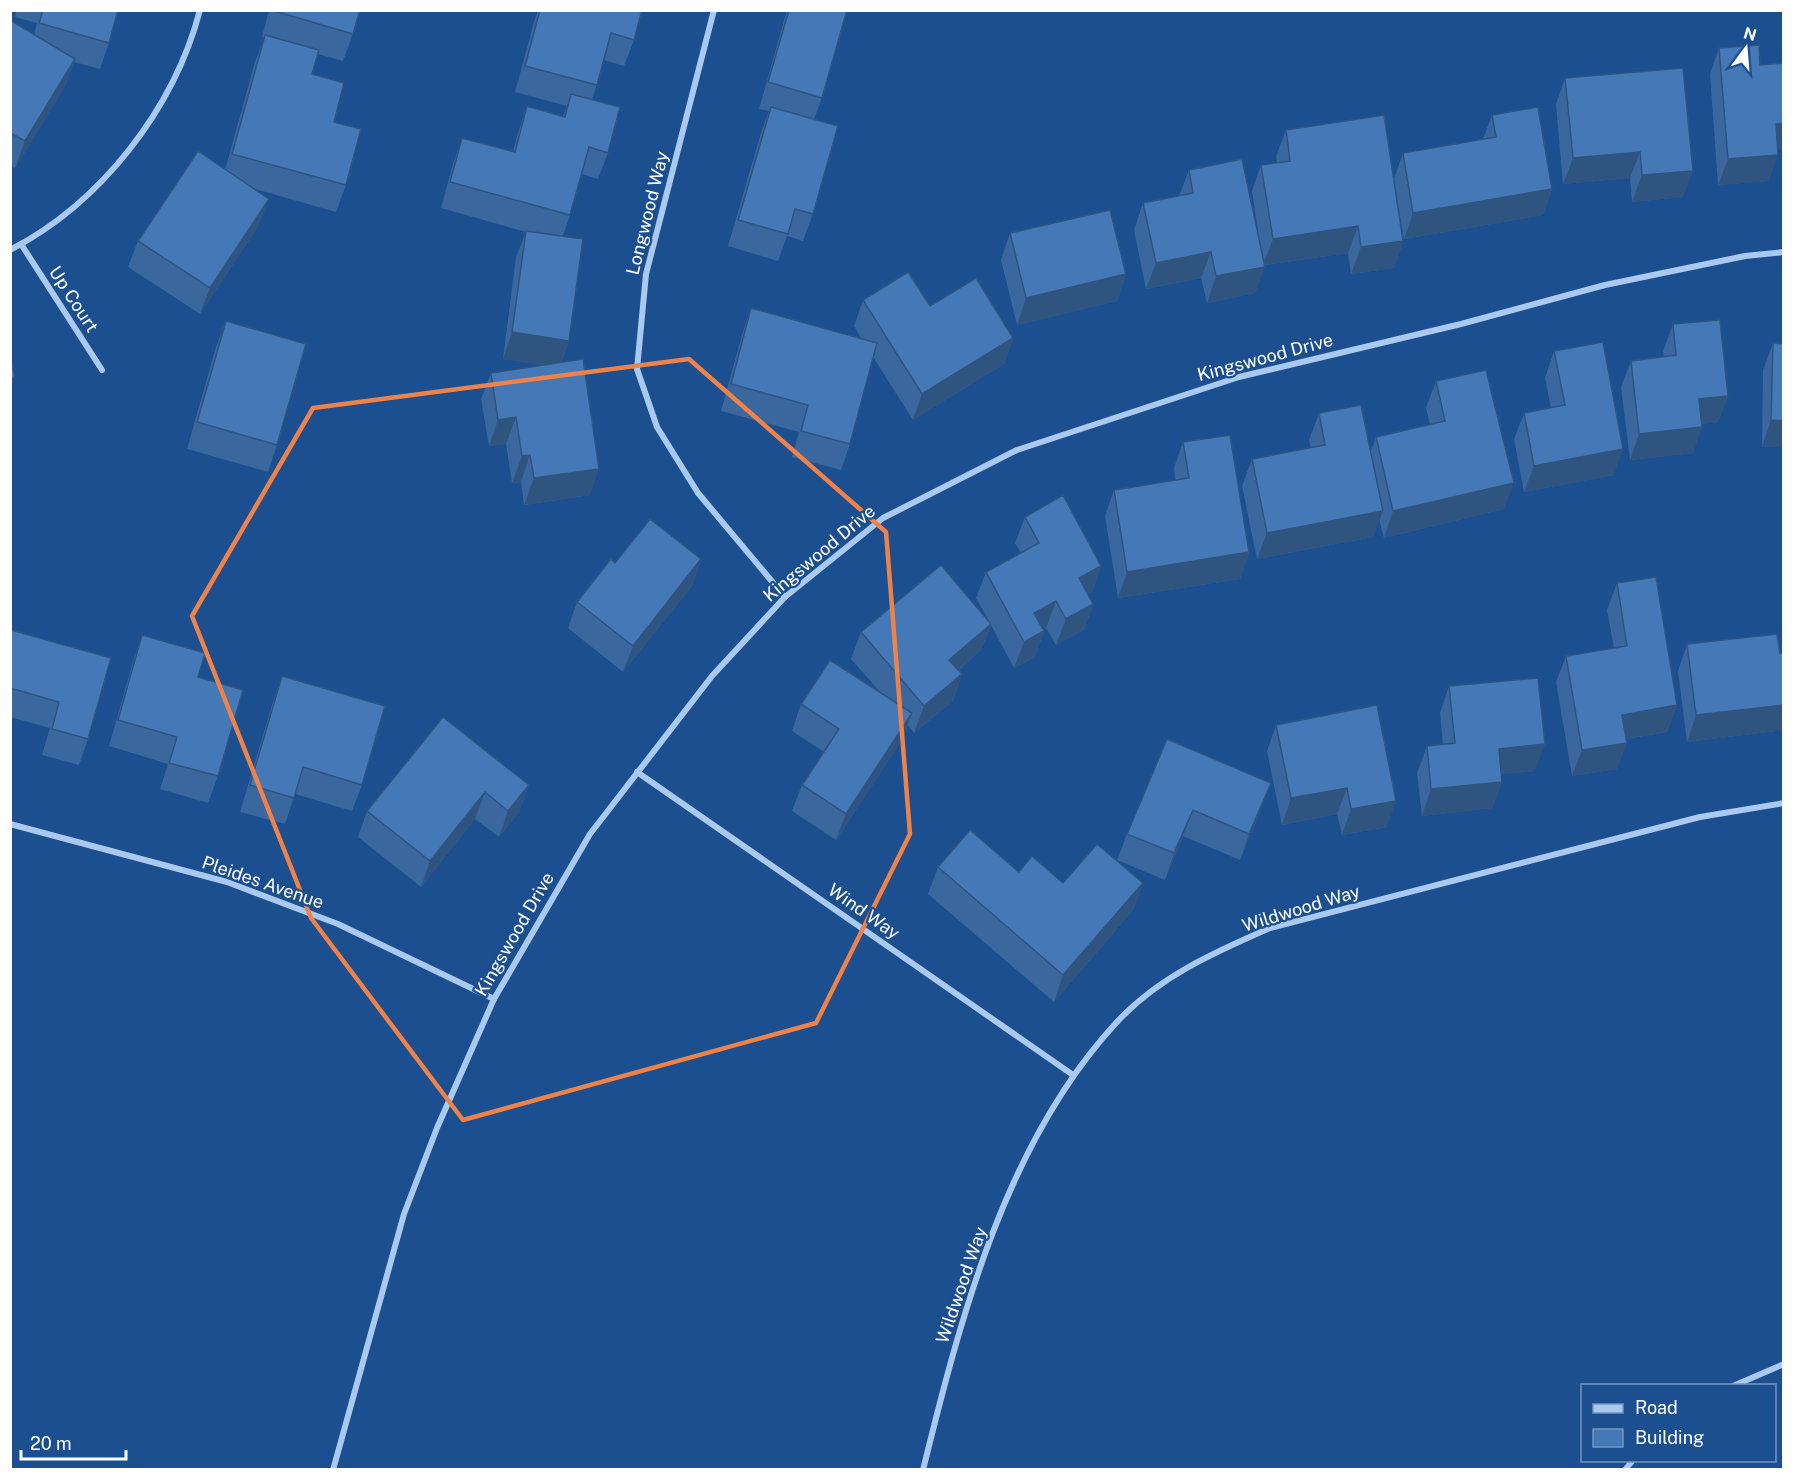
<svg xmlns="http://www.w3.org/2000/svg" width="1794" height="1480" font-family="'Public Sans',sans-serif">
	<rect width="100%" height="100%" fill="#1b4f8f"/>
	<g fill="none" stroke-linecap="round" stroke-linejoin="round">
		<g stroke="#a9c9ee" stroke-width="6">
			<polyline points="714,10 646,274 637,369 657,427 698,493 785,597"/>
			<polyline points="21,244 102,370"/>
			<path d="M10,250C101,203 174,109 200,10"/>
			<polyline points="637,772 1073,1075"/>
			<polyline points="10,824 227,882 338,924 494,999"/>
			<polyline points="1733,1386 1784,1364"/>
			<polyline points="333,1470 404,1214 437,1128 494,999 590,834 712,676 785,597 883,518 1017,450 1239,377 1461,324 1605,285 1745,256 1784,252"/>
			<path d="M923,1470C961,1316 1006,1142 1116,1023C1158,977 1215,952 1270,928L1700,817L1784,803"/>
			<polyline points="1625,1470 1633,1460"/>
		</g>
	</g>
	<g fill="#3a679d">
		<polygon points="17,10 118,10 109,43 100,69 74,62 65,86 15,168 10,165 10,20 34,35 37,23 15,17"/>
		<polygon points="269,10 360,10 353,34 343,61 318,54 312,74 334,122 346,185 336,212 255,189 259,225 200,314 128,267 138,241 225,170 255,62 264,38 262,37"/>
		<polygon points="538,10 642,10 634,40 624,66 604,60 592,100 608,153 598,179 582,174 570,215 563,236 569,341 561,363 590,495 524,505 521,482 512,483 506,444 489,446 481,399 491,373 544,365 503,359 516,257 526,232 441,208 453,164 462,138 513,151 518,133 527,106 563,116 567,106 515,92 534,22"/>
		<polygon points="787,10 847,10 822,98 814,119 813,214 803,241 787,236 778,261 728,246 761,133 769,111 759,109"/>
		<polygon points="1719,48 1760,65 1778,149 1769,181 1718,185 1710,74"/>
		<polygon points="1683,68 1683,197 1632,202 1630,178 1563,184 1556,104 1565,78"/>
		<polygon points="1492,115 1552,189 1543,215 1404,239 1394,183 1403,241 1394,268 1351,274 1348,253 1264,265 1255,293 1207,303 1201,278 1146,289 1134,230 1143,203 1179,196 1189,170 1259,238 1252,191 1261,165 1277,163 1276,156 1286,130 1394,179 1403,153 1483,139"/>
		<polygon points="1010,233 1126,274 1117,301 1017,325 1001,260"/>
		<polygon points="863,300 930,306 1013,338 1004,364 913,420 873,357 850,444 841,470 792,457 799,432 721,411 742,335 751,308 861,338 854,326"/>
		<polygon points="226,321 277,445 268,472 187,449 216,347"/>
		<polygon points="1673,324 1728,396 1718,422 1702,424 1693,453 1630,460 1621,387 1631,361 1664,357 1663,351"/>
		<polygon points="1773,343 1784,447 1762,447 1763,370"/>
		<polygon points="1554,351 1614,475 1524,492 1514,439 1524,413 1551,408 1545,378"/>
		<polygon points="1436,381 1504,509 1384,538 1379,519 1373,537 1257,559 1242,486 1252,459 1311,448 1309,440 1319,413 1371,451 1376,437 1430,425 1426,408"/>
		<polygon points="1183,442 1249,552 1240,579 1118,598 1105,516 1114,490 1175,480 1174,468"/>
		<polygon points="1025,517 1101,566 1092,592 1088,594 1093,604 1084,630 1056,645 1046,628 1043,629 1044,631 1035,657 1014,668 991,625 981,650 959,670 962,674 953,701 914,733 908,725 902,740 836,840 792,811 802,785 824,752 792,731 801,704 880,692 851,659 861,632 989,621 976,598 986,572 1021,553 1015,543"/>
		<polygon points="701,559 692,586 623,672 568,628 577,602 615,563"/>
		<polygon points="1617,583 1677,705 1667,732 1626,739 1617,769 1572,776 1556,682 1566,656 1614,648 1607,610"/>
		<polygon points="10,633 88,739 79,765 42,755 50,728 10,717"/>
		<polygon points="142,635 198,677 218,776 208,803 160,789 168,764 109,746 133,662"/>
		<polygon points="1687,644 1780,653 1784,653 1784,730 1687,742 1678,671"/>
		<polygon points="282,676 362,785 352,811 295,794 285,824 240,812 273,702"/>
		<polygon points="1449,686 1535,771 1501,774 1502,782 1492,808 1422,816 1417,773 1427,746 1443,745 1440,713"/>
		<polygon points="1377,705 1387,827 1342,835 1337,814 1282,825 1267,751 1276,725"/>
		<polygon points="1167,739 1261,810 1240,860 1183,836 1165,880 1117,860 1127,834"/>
		<polygon points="529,785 519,812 499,837 475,819 421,887 358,837 367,811"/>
		<polygon points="938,867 1019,872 1063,883 1143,883 1133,910 1054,1002 928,894"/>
	</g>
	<g fill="#305480">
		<polygon points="75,59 65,86 15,168 25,141"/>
		<polygon points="1784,123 1784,149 1766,150 1776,124"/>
		<polygon points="1640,152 1630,178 1563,184 1573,158"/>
		<polygon points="1778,155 1769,181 1718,185 1728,159"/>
		<polygon points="1693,171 1683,197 1632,202 1642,175"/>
		<polygon points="1552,189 1543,215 1404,239 1413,213"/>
		<polygon points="269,199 259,225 200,314 210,288"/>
		<polygon points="1358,226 1348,253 1263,265 1273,239"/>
		<polygon points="1403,241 1394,268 1351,274 1361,247"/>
		<polygon points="1211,252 1201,278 1146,289 1156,263"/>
		<polygon points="1265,267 1255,293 1207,303 1216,276"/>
		<polygon points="1126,274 1117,301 1017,325 1026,298"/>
		<polygon points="512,332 569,341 559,367 503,359"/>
		<polygon points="1013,338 1004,364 913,420 922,394"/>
		<polygon points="15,377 10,389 10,378"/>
		<polygon points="1728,396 1718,422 1690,426 1699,399"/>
		<polygon points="516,417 506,444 489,446 498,420"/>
		<polygon points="1771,420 1784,421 1784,447 1762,447"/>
		<polygon points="1702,427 1693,453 1630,460 1639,434"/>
		<polygon points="1623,449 1614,475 1524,492 1534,466"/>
		<polygon points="530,455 521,482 512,483 522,456"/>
		<polygon points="599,469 590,495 524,505 534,478"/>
		<polygon points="1514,483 1504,509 1384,538 1393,511"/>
		<polygon points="1383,511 1373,537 1257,559 1267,533"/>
		<polygon points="1249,552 1240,579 1118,598 1127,572"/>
		<polygon points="701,559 692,586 623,672 633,646"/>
		<polygon points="1101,566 1092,592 1070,604 1079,578"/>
		<polygon points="1056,601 1046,628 1025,639 1034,613"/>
		<polygon points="1093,604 1084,630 1056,645 1066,619"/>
		<polygon points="991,624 981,650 940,686 949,660"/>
		<polygon points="1044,631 1035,657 1014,668 1024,642"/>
		<polygon points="962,674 953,701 914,733 924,706"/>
		<polygon points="1677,705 1667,732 1612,741 1622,715"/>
		<polygon points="1784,705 1784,730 1687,742 1696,715"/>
		<polygon points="912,713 902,740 836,840 846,814"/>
		<polygon points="1627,743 1617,769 1572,776 1582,750"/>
		<polygon points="1545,744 1535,771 1489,776 1499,749"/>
		<polygon points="1502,782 1492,808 1422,816 1431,789"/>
		<polygon points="1271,783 1261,810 1240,860 1249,834"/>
		<polygon points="529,785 519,812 499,837 508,811"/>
		<polygon points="1347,788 1337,814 1282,825 1291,798"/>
		<polygon points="485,792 475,819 421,887 430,861"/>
		<polygon points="1396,801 1387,827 1342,835 1351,809"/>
		<polygon points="1193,810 1183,836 1165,880 1174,853"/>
		<polygon points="1143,883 1133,910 1054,1002 1063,975"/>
	</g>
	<g fill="#4478b7" stroke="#305480" stroke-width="1.5">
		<polygon points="43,10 118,10 109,43 39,23"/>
		<polygon points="271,10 360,10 353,34"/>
		<polygon points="540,10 642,10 634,40 611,33 597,85 525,66"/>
		<polygon points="789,10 847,10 822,98 768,82"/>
		<polygon points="10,20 75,59 25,141 10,133"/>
		<polygon points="265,35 319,50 312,74 344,83 334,122 361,129 346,185 232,154"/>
		<polygon points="1759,45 1760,65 1784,63 1784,123 1776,124 1778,155 1728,159 1719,48"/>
		<polygon points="1683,68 1693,171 1642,175 1640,152 1573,158 1565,78"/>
		<polygon points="571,94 620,107 608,153 589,147 570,215 450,182 462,138 515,152 527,106 565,117"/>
		<polygon points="771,107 838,126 813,214 795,209 788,234 738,220"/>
		<polygon points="1538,107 1552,189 1413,213 1403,153 1496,137 1492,115"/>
		<polygon points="1384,115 1403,241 1361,247 1358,226 1273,239 1261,165 1290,161 1286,130"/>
		<polygon points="198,151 269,199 210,288 138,241"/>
		<polygon points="1242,159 1265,267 1216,276 1211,252 1156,263 1143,203 1193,193 1189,170"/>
		<polygon points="1110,210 1126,274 1026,298 1010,233"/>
		<polygon points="526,231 583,239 569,341 512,332"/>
		<polygon points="908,272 930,306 976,278 1013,338 922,394 863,300"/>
		<polygon points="751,308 877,343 850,444 801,431 808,405 731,384"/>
		<polygon points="1720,320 1728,396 1699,399 1702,427 1639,434 1631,361 1676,355 1673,324"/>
		<polygon points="226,321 306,344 277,445 197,422"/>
		<polygon points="1603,342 1623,449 1534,466 1524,413 1565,405 1554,351"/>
		<polygon points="1773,343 1784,344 1784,421 1771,420"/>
		<polygon points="10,357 15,377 10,378"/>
		<polygon points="583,359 599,469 534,478 530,455 522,456 516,417 498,420 491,373"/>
		<polygon points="1486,370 1514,483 1393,511 1376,437 1445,421 1436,381"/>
		<polygon points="1361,405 1383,511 1267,533 1252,459 1325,445 1319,413"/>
		<polygon points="1230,435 1249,552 1127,572 1114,490 1189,478 1183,442"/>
		<polygon points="1063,495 1101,566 1079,578 1093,604 1066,619 1056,601 1034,613 1044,631 1024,642 986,572 1039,543 1025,517"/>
		<polygon points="650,519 701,559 633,646 577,602 611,559 615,563"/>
		<polygon points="941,565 991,624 949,660 962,674 924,706 861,632"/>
		<polygon points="1656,577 1677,705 1622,715 1627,743 1582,750 1566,656 1627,646 1617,583"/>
		<polygon points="11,630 111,658 88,739 52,729 59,702 10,688 10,634"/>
		<polygon points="1777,634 1780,653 1784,653 1784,705 1696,715 1687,644"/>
		<polygon points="142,635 205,653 198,677 243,690 218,776 169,763 177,737 118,720"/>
		<polygon points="830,660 912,713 846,814 802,785 839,729 801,704"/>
		<polygon points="282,676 385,706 362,785 303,767 294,798 250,785"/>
		<polygon points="1538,678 1545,744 1499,749 1502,782 1431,789 1427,746 1455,743 1449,686"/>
		<polygon points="1377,705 1396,801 1351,809 1347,788 1291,798 1276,725"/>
		<polygon points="443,717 529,785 508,811 485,792 430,861 367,811"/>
		<polygon points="1167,739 1271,783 1249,834 1193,810 1174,853 1127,834"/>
		<polygon points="970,830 1019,872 1032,856 1063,883 1097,844 1143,883 1063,975 938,867"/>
	</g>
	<path fill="none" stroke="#ee8249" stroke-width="4.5" stroke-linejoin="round" d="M689,359L886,532L910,834L816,1023L463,1120L311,918L192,616L313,408Z"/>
	<g text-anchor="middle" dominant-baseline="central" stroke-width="4.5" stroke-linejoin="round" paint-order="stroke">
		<g font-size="18" fill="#fff" stroke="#1b4f8f">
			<text transform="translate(647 213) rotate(-76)">Longwood Way</text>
			<text transform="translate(74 299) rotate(57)">Up Court</text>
			<text transform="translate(1265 357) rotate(-15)">Kingswood Drive</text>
			<text transform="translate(819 553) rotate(-40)">Kingswood Drive</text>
			<text transform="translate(263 882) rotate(19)">Pleides Avenue</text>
			<text transform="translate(1301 908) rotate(-17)">Wildwood Way</text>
			<text transform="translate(864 911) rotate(35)">Wind Way</text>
			<text transform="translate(514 934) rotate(-60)">Kingswood Drive</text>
			<text transform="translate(961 1285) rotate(-71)">Wildwood Way</text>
		</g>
	</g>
	<rect width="1794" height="1480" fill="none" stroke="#ffffff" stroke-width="24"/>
	<rect x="1581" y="1384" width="195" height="78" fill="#1b4f8f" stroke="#7695bc" stroke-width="1.5"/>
	<rect x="1593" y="1404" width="30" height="9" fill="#a9c9ee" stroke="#7695bc" stroke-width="1.5"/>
	<text x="1635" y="1414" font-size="18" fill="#ffffff">Road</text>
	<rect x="1593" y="1429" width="30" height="18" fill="#4478b7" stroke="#7695bc" stroke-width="1.5"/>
	<text x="1635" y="1444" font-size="18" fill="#ffffff">Building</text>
	<g transform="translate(1746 48) rotate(16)" stroke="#1b4f8f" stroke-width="4.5" paint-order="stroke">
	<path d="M0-4.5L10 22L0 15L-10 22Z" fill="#ffffff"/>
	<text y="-9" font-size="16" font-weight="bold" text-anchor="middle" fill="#ffffff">N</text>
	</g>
	<path d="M21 1450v9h105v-9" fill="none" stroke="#ffffff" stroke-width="3"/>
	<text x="30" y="1450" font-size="18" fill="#ffffff" stroke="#1b4f8f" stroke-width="4.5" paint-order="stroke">20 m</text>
</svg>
